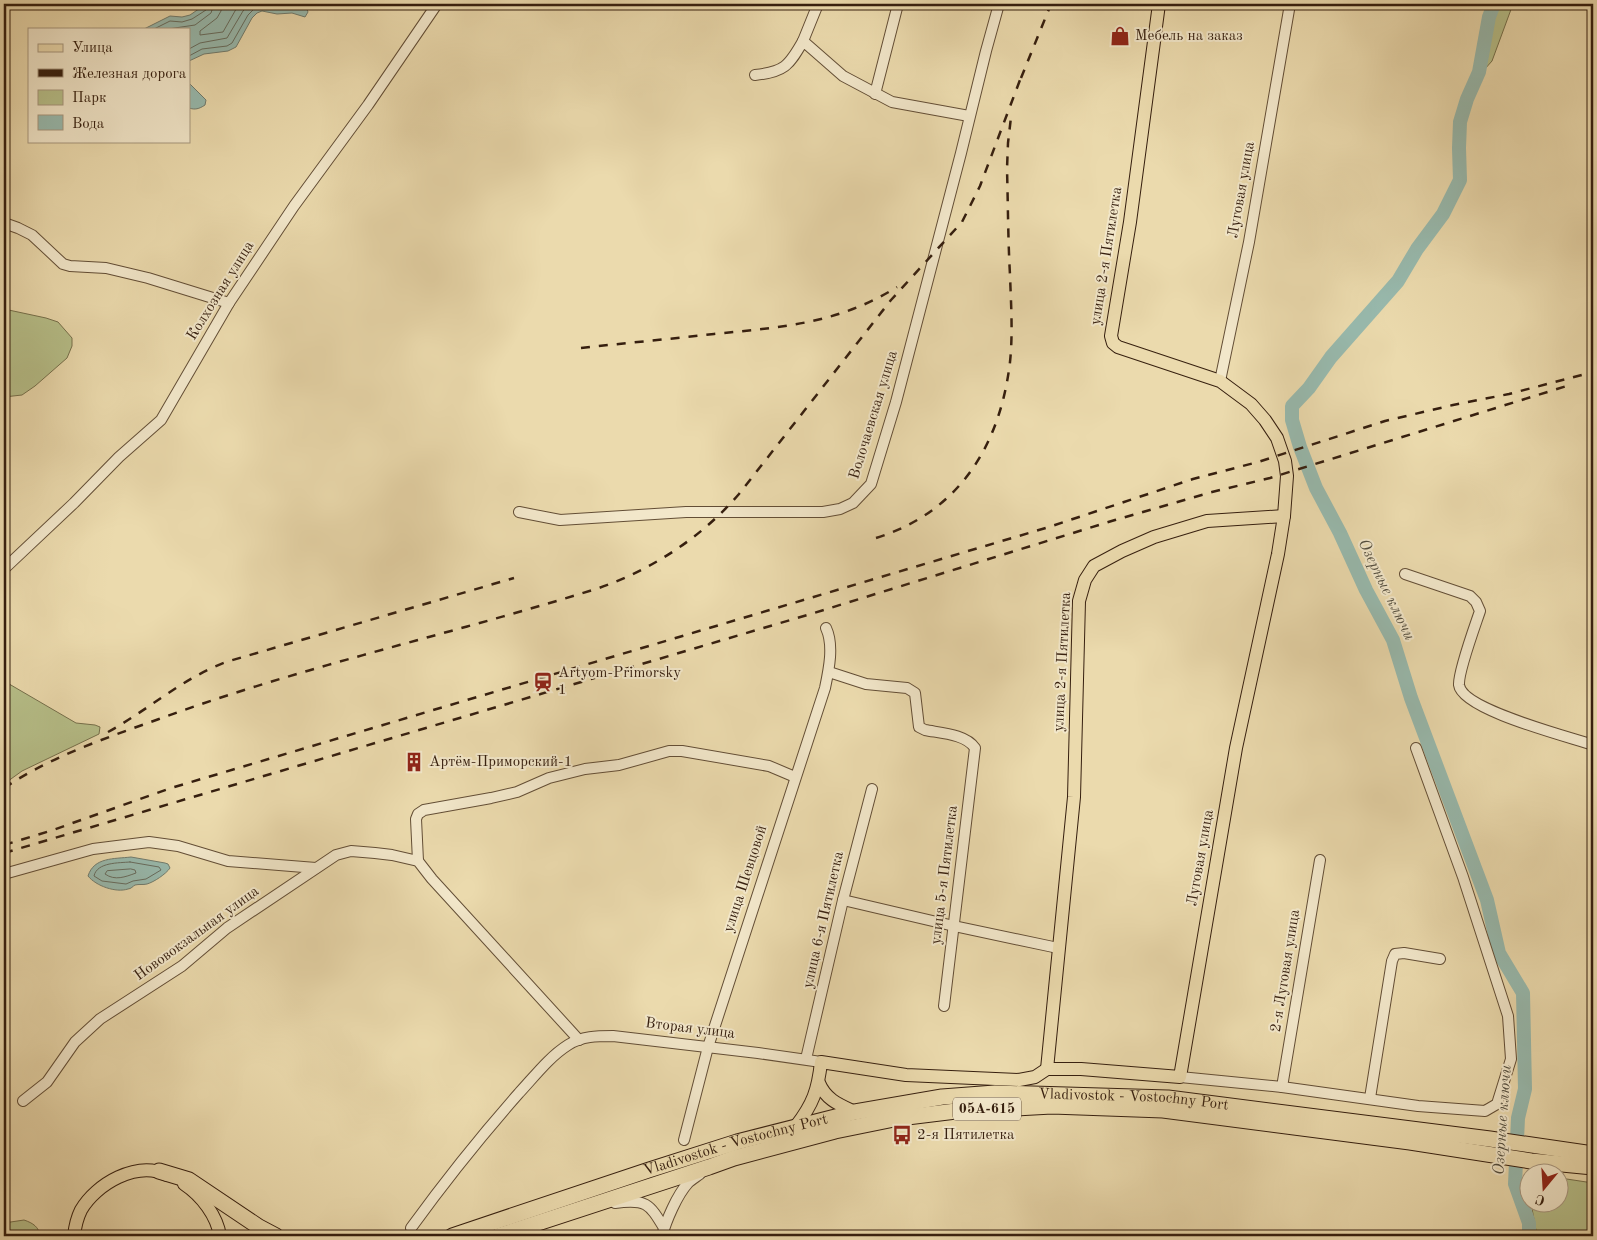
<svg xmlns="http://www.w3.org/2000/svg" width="1597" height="1240" font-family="'Old Standard TT',serif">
	<rect width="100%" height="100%" fill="#ebdaad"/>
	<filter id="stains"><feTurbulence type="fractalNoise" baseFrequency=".004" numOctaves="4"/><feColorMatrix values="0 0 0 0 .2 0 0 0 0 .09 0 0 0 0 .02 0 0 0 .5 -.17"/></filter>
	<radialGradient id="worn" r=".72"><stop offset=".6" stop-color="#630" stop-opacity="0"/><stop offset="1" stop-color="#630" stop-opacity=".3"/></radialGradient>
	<g fill="#b7c08a" stroke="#76704c">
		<polygon points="1487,4 1513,4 1492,61 1484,70 1478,70 1475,64"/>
		<polygon points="4,309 46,318 58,322 72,338 72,346 67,358 35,386 22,395 4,397"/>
		<polygon points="4,681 76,723 95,725 100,727 99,734 22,771 4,784"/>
		<polygon points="1560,1178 1593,1183 1593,1236 1537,1236 1531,1203 1560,1202"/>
		<path d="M24,1220C33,1223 39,1227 40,1236H4V1223Z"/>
	</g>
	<g fill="#98baae" stroke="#717c6e">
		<polygon points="206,4 305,4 308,12 305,17 292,13 277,14 262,11 257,13 252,18 236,47 228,51 204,54 189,61 189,29 144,29 170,16 182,17 190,15"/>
		<path d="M189,83L206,100L205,105C199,109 195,110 189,108Z"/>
		<path d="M131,857L165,863L168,864L170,868C166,874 154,882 147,884C143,885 139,884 135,885C133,886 131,889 128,889C116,893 96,886 88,876C94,857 114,859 131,857Z"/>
	</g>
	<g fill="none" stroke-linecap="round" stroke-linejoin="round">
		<g stroke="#676c5e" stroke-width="1">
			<polyline points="222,4 221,11 217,18 200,31 200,35 223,32 239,4"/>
			<polyline points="154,29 170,21 182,22 192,19 206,10 208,4"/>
			<polyline points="168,29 195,25 211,13 214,4"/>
			<polyline points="189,49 200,43 227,38 243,11 250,4"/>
			<polyline points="189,56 202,49 227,46 232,43 248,15 255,8 262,6 277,9 299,9 301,4"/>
			<path d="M130,862L159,867L161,870L146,879L133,881L126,884L102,881L94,876C97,862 119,863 130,862Z"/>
			<path d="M131,869L135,870L136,873C125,877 115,881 105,874L107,871Z"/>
		</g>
		<polyline stroke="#98baae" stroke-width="14" points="1494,4 1489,17 1479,72 1467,99 1460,122 1459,148 1460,180 1443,214 1417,249 1398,281 1331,357 1309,388 1292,406 1292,420 1300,447 1316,488 1340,533 1366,590 1393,640 1411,698 1487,900 1499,953 1523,993 1525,1089 1518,1118 1515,1184 1529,1223 1529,1236"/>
		<defs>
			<g id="minor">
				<polyline points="803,41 818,4"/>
				<path d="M755,75C784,72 789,66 803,41L843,76L892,102L969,116"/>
				<polyline points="875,94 898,4"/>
				<polyline points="4,223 18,228 32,235 63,264 70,266 106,268 148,278 229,303"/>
				<polyline points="1220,381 1249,242 1290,4"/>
				<polyline points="519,512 560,520 686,512 823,512 840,509 853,503 871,484 896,402 961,153 986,51 999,4"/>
				<polyline points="4,569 74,503 119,457 161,420 229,303 294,206 368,105 437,4"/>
				<path d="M1405,574L1470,596L1476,602L1480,611C1475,626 1458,672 1459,685C1462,710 1570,737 1593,745"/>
				<path d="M829,672L866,684L907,688L915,693L919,727L925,730C940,733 966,734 975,748L944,1006"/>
				<polyline points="418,861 416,819 418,814 424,810 491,798 517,792 549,778 585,769 619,765 669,751 682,751 769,766 795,777"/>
				<polyline points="4,874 93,849 149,842 178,846 228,861 316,868"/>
				<polyline points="843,900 954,926 1058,948"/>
				<polyline points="806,1059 843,900 872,789"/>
				<polyline points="1180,1077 1282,1087 1418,1106 1485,1111 1497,1104 1511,1059 1508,1016 1463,877 1416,748"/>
				<polyline points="1282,1087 1320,860"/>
				<polyline points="1370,1098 1392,961 1395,954 1404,953 1440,959"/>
				<polyline points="23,1101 47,1082 75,1042 100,1019 182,966 227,928 336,855 351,851 375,853 392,855 418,861 432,879 579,1040"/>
				<path d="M684,1140L708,1047L825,688C829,669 834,645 826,628"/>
				<path d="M615,1203C646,1199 649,1203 664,1228"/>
				<path d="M411,1228C445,1181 481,1136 519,1093C534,1077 549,1057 568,1045C582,1036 597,1036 613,1036L758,1053L821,1062"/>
				<path d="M662,1236C666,1221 677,1195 688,1183C691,1180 696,1177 700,1174"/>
			</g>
			<g id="major">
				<polyline points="1047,1069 1081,1069 1180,1077 1236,748 1278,554 1284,516 1287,476 1285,461 1277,438 1265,420 1251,404 1220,381 1118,347 1113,343 1111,336 1130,222 1159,4"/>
				<polyline points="1047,1069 1074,797 1079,601 1085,580 1094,566 1122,551 1154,537 1207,521 1284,516"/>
				<path d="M819,1083C826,1100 840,1105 855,1112"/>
				<path d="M796,1126C813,1104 818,1090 821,1062L906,1075L1019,1080L1035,1077L1047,1069"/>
				<path d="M184,1184C202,1196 217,1216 220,1236"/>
				<path d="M74,1236C75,1227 77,1218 81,1210C96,1184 137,1160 167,1175"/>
			</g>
			<g id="highway">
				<polyline points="159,1171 189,1180 259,1227 276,1236"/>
				<path id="s1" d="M452,1236L649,1170L737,1142L855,1112L942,1097L995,1093L1168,1098L1490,1139L1593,1154"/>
				<polyline points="498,1236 709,1167 734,1158 835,1131 899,1118 956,1111 1052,1106 1163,1110 1410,1142 1531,1161 1593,1167"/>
			</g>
		</defs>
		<use href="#minor" stroke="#634e36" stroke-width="12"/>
		<use href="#major" stroke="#361f0f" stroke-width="14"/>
		<use href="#highway" stroke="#361f0f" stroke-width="17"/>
		<use href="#minor" stroke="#f2e7ca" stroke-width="10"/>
		<use href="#major" stroke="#ebdaad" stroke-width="12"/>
		<use href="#highway" stroke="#ebdaad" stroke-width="15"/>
		<g stroke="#361f0f" stroke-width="2.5" stroke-dasharray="9 9" stroke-linecap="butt">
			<polyline points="1021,78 1051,4"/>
			<path d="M581,348C625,343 670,339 714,334C782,327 838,324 897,287"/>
			<path d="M876,538C959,512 1000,446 1010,362C1013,333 1011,304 1010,275C1008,240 1008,204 1007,169L1008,143L1011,117"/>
			<path d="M108,732C148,710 183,678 226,662L514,578"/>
			<path d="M4,788C52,756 106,738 159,719C303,666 453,634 599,588C653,569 702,537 739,494L891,300L962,222L980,186L1023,72"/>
			<polyline points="4,845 53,830 171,788 1049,527 1193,479 1258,462 1385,421 1453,405 1509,394 1593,372"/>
			<polyline points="4,853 814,613 1115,520 1212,492 1270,478 1570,385"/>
		</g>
	</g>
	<defs>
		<symbol id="shop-bare" viewBox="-9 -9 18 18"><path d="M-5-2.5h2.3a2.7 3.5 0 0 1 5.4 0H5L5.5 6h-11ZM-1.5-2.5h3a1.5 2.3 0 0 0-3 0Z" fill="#8f2418" stroke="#f2e7ca" stroke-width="2.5" paint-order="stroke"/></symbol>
		<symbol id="station-bare" viewBox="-9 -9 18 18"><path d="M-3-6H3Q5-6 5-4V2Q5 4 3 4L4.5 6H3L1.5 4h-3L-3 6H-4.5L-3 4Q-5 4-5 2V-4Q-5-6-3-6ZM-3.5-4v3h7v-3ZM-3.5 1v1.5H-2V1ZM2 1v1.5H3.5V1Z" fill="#8f2418" stroke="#f2e7ca" stroke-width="2.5" paint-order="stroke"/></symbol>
		<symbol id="building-bare" viewBox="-9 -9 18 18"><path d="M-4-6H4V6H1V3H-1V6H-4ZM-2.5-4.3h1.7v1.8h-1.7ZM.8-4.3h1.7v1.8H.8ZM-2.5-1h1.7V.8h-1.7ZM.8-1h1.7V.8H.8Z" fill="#8f2418" stroke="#f2e7ca" stroke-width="2.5" paint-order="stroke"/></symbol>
		<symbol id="bus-bare" viewBox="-9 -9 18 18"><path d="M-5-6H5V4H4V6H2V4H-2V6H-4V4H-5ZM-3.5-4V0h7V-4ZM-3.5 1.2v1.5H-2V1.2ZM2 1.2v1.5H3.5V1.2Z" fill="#8f2418" stroke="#f2e7ca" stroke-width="2.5" paint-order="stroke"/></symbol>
	</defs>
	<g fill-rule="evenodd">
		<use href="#shop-bare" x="1106" y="22" width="28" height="28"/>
		<use href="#station-bare" x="529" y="668" width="28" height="28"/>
		<use href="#building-bare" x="400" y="748" width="28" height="28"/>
		<use href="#bus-bare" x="888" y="1121" width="28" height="28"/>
	</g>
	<g text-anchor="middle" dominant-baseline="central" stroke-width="4" stroke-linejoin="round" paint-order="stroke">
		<rect fill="#f2e7ca" stroke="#6e5b47" stroke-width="1" x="953" y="1097.5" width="68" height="23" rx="4"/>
		<g font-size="14" font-weight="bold" fill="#361f0f">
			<text x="987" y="1109">05А-615</text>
		</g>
		<g font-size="15" fill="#361f0f" stroke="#f2e7ca" text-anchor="start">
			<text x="1135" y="36">Мебель на заказ</text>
			<text x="558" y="673">Artyom-Primorsky<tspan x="558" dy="17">1</tspan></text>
			<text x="429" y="762">Артём-Приморский-1</text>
			<text x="917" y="1135">2-я Пятилетка</text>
		</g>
		<g font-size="15" fill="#361f0f" stroke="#f2e7ca">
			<text transform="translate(1242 190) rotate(-80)">Луговая улица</text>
			<text transform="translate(1107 256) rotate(-81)">улица 2-я Пятилетка</text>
			<text transform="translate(221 291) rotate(-58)">Колхозная улица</text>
			<text transform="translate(874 415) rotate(-73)">Волочаевская улица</text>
			<text transform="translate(1063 662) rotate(-87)">улица 2-я Пятилетка</text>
			<text transform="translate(1201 858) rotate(-80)">Луговая улица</text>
			<text transform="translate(945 875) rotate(-83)">улица 5-я Пятилетка</text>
			<text transform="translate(746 879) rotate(-72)">улица Шевцовой</text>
			<text transform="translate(824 920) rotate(-77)">улица 6-я Пятилетка</text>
			<text transform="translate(197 934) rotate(-36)">Нововокзальная улица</text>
			<text transform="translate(1286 971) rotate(-81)">2-я Луговая улица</text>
			<text transform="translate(690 1029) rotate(7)">Вторая улица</text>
			<text stroke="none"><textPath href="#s1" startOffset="702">Vladivostok - Vostochny Port</textPath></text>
			<text stroke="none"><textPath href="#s1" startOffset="298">Vladivostok - Vostochny Port</textPath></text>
		</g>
		<g font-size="16" font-style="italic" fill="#534e3f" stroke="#f2e7ca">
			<text transform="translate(1386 590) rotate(64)">Озерные ключи</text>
			<text transform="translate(1503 1120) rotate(-86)">Озерные ключи</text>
		</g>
	</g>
	<rect width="1597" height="1240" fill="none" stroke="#ebdaad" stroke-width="20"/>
	<rect x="5" y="5" width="1587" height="1230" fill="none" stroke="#361f0f" stroke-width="2.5"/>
	<rect x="10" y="10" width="1577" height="1220" fill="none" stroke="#361f0f"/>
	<rect x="28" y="28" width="162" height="115" fill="#f2e7ca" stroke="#a7977f"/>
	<rect x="38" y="44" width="25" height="8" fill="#ebdaad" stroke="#a7977f"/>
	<text x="72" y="52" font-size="15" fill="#361f0f">Улица</text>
	<rect x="38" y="69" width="25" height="8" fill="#361f0f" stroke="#a7977f"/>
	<text x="72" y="78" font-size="15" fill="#361f0f">Железная дорога</text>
	<rect x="38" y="90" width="25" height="15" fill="#b7c08a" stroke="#a7977f"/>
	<text x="72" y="102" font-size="15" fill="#361f0f">Парк</text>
	<rect x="38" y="115" width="25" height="15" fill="#98baae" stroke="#a7977f"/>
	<text x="72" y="128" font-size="15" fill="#361f0f">Вода</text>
	<g transform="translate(1544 1188) rotate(198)"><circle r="24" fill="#f2e7ca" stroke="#a7977f"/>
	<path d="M0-4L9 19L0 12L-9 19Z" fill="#8f2418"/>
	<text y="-8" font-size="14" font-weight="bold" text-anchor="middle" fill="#361f0f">С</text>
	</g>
	<rect width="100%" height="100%" filter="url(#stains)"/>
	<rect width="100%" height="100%" fill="url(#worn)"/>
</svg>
